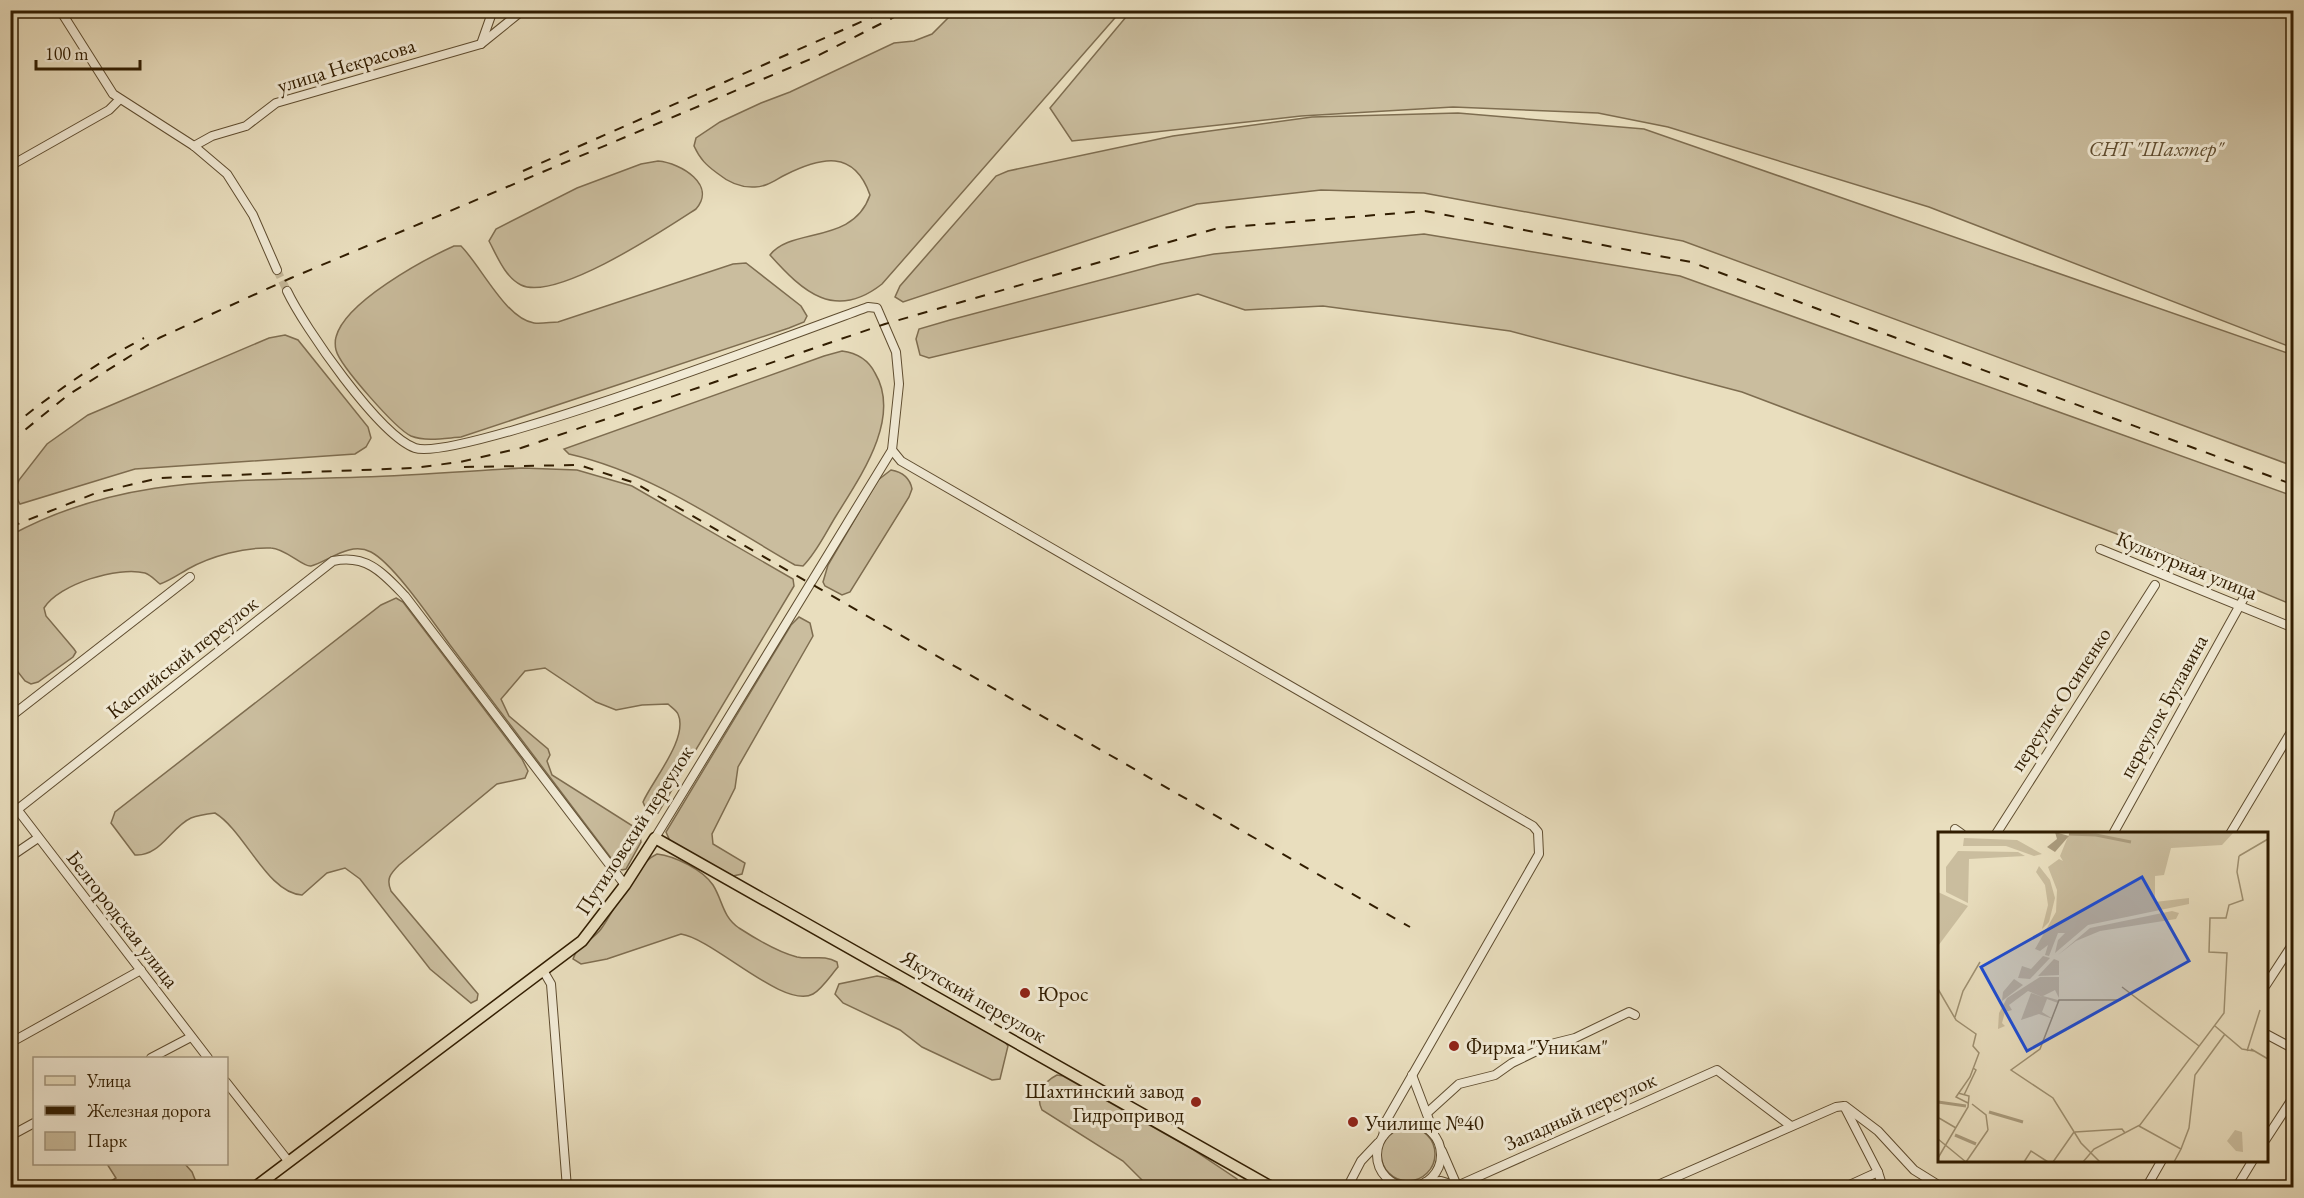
<svg xmlns="http://www.w3.org/2000/svg" width="2304" height="1198" font-family="'EB Garamond',serif">
	<rect width="100%" height="100%" fill="#e9debe"/>
	<filter id="stains"><feTurbulence type="fractalNoise" baseFrequency=".00333" numOctaves="4"/><feColorMatrix values="0 0 0 0 .2 0 0 0 0 .09 0 0 0 0 .02 0 0 0 .5 -.17"/></filter>
	<radialGradient id="worn" r=".72"><stop offset=".6" stop-color="#630" stop-opacity="0"/><stop offset="1" stop-color="#630" stop-opacity=".3"/></radialGradient>
	<g fill="#cabd9e" stroke="#7e6d50" stroke-width="1.5">
		<path d="M955,11H1121L882,284C835,321 803,292 770,255C791,227 853,245 870,195C854,149 821,157 785,175C775,180 766,187 755,187C740,188 728,182 717,173C706,165 700,159 694,146L696,138L720,122L761,103L790,92L894,43L914,41L932,34Z"/>
		<polygon points="1131,11 2293,11 2293,336 2288,346 1929,207 1668,127 1598,113 1453,107 1301,116 1072,141 1050,108"/>
		<polygon points="1458,113 1644,129 2293,355 2293,466 1683,241 1424,193 1321,190 1197,204 903,302 895,297 900,286 996,176 1008,171 1173,136 1312,117"/>
		<path d="M658,161C681,163 717,185 696,209C665,229 556,302 521,285C505,277 497,256 489,241L496,229L577,188L641,164Z"/>
		<polygon points="1424,234 1680,276 2293,496 2293,605 2167,553 1742,392 1510,331 1323,306 1245,310 1198,294 929,358 920,355 916,339 919,329 950,320 1161,264 1214,254"/>
		<path d="M454,246H461C481,266 506,319 534,323C542,324 551,322 558,322L733,264L746,263L801,306L807,316L804,322L789,328L461,437C446,438 426,442 411,436C396,429 340,366 336,350C335,347 335,340 336,337C345,302 423,260 454,246Z"/>
		<polygon points="285,335 298,340 368,427 371,438 366,447 355,454 135,469 20,504 14,493 19,480 47,444 88,415 269,338"/>
		<path d="M842,351C857,353 868,359 875,373C902,418 860,477 836,516C826,532 817,552 803,566L795,565C722,523 652,473 569,454L564,449L824,356Z"/>
		<path d="M522,468L577,470L632,486L793,579L794,586L658,813L646,809L643,802C652,781 689,738 678,714C677,711 671,707 668,704L642,705L616,710L596,702L545,668L525,671L501,699L509,716L548,749L550,755L547,761L552,775L639,830L641,842L626,869L622,870L617,866C561,792 506,719 450,645C433,622 394,564 371,552C349,541 328,562 311,566C304,568 285,548 271,548C245,547 211,556 188,569C179,574 171,580 160,584C155,580 151,575 145,573C118,566 59,584 44,608L46,616L74,649L76,652L73,657L38,682L31,684L25,681L11,663V535C126,473 237,482 362,477C416,475 469,471 522,468Z"/>
		<path d="M891,470C902,472 910,478 912,489L909,497L850,592L842,595L825,586L823,582L828,565L878,480Z"/>
		<path d="M396,598L403,602L522,759L528,771L525,778L497,784L399,865C390,874 386,879 391,891L478,994L477,1000L471,1003L430,969L360,879L345,868L327,873L302,895C267,893 245,831 215,813C207,814 199,815 191,818C171,827 160,857 135,855L111,823L115,812L381,605Z"/>
		<polygon points="799,617 810,623 813,636 738,767 735,788 712,834 713,844 745,863 742,874 733,876 677,846 670,841 666,832 791,625"/>
		<path d="M657,854C675,856 703,870 713,885C723,901 722,916 739,928C756,939 777,952 797,957C811,960 824,954 837,962L838,967C831,975 822,989 813,994C784,1010 714,939 681,934L607,959L581,964L573,959C576,946 593,940 601,929C617,907 633,865 657,854Z"/>
		<path d="M877,976C904,979 978,1026 1005,1042L1008,1046L1000,1079L992,1080L922,1047L900,1030L843,1003L835,994L839,984Z"/>
		<path d="M1057,1075L1063,1076L1192,1149L1237,1179L1239,1187H1149L1123,1161L1042,1110C1035,1096 1043,1082 1057,1075Z"/>
		<circle cx="1408" cy="1154" r="27"/>
		<polygon points="107,1164 185,1164 192,1172 198,1187 108,1187 108,1183 116,1178"/>
	</g>
	<g fill="none" stroke-linecap="round" stroke-linejoin="round">
		<polyline stroke="#c4b798" stroke-width="8" stroke-dasharray="8 4" stroke-linecap="butt" points="277,270 287,291"/>
		<defs>
			<g id="minor">
				<polyline points="60,10 113,94 194,146 227,174 253,215 277,270"/>
				<polyline points="481,44 493,10"/>
				<polyline points="194,146 212,136 246,126 276,103 481,44 523,10"/>
				<polyline points="10,166 109,110 119,100"/>
				<path d="M287,291C304,327 379,435 415,448C457,463 804,330 868,307L877,308L896,352L899,384L892,450L901,461L1533,826L1538,832L1539,854L1386,1121L1383,1136"/>
				<polyline points="2100,549 2294,628"/>
				<polyline points="10,717 190,577"/>
				<polyline points="10,800 208,1058"/>
				<path d="M18,809L333,561C367,554 383,573 405,596L625,885"/>
				<polyline points="1955,829 1962,834"/>
				<polyline points="1996,834 2155,585"/>
				<polyline points="2113,834 2245,596"/>
				<polyline points="2230,834 2294,727"/>
				<polyline points="655,838 892,450"/>
				<polyline points="10,857 38,838"/>
				<polyline points="544,972 551,984 567,1188"/>
				<polyline points="2266,985 2294,942"/>
				<polyline points="2266,1034 2294,1049"/>
				<polyline points="10,1043 141,970"/>
				<polyline points="151,1058 191,1037"/>
				<polyline points="1412,1075 1434,1133"/>
				<polyline points="226,1082 289,1162"/>
				<polyline points="1845,1106 1878,1131 1914,1170 1943,1188"/>
				<polyline points="1427,1113 1459,1084 1495,1075 1512,1063 1551,1044 1575,1038 1629,1012 1635,1015"/>
				<circle cx="1409" cy="1155" r="32"/>
				<polyline points="10,1136 34,1123"/>
				<polyline points="2266,1139 2294,1096"/>
				<polyline points="1442,1151 1458,1188"/>
				<polyline points="1426,1182 1441,1181 1457,1186"/>
				<polyline points="1457,1186 1717,1070 1791,1126"/>
				<polyline points="1347,1188 1361,1161 1378,1143"/>
				<polyline points="1651,1188 1836,1107 1844,1106 1878,1172 1883,1188"/>
				<polyline points="1843,1188 1878,1172"/>
				<polyline points="2146,1188 2162,1160"/>
				<polyline points="2236,1188 2253,1160"/>
			</g>
			<polyline id="major" points="254,1188 582,941 625,885 655,838 1273,1188"/>
		</defs>
		<use href="#minor" stroke="#5f4d30" stroke-width="10"/>
		<use href="#major" stroke="#311d01" stroke-width="13"/>
		<use href="#minor" stroke="#f1ead5" stroke-width="8"/>
		<use href="#major" stroke="#e9debe" stroke-width="10"/>
		<g stroke="#311d01" stroke-width="2" stroke-dasharray="10 10" stroke-linecap="butt">
			<polyline points="523,171 888,10"/>
			<path d="M10,428C53,393 96,363 144,338"/>
			<polyline points="10,442 68,395 159,338 291,278 813,58 908,10"/>
			<polyline points="464,467 579,465 635,483 1410,927"/>
			<polyline points="10,527 96,493 159,478 413,468 460,462 521,448 885,324 1218,228 1425,211 1691,262 2294,485"/>
		</g>
	</g>
	<g fill="#8f2418" stroke="#f1ead5" stroke-width="2">
		<circle cx="1025" cy="993" r="6"/>
		<circle cx="1454" cy="1046" r="6"/>
		<circle cx="1196" cy="1102" r="6"/>
		<circle cx="1353" cy="1122" r="6"/>
	</g>
	<g text-anchor="middle" dominant-baseline="central" stroke-width="6" stroke-linejoin="round" paint-order="stroke">
		<g font-size="21" fill="#311d01" stroke="#f1ead5">
			<text transform="translate(346 65) rotate(-17)">улица Некрасова</text>
			<text transform="translate(2187 565) rotate(22)">Культурная улица</text>
			<text transform="translate(182 657) rotate(-38)">Каспийский переулок</text>
			<text transform="translate(2060 699) rotate(-57)">переулок Осипенко</text>
			<text transform="translate(2163 706) rotate(-61)">переулок Булавина</text>
			<text transform="translate(634 830) rotate(-57)">Путиловский переулок</text>
			<text transform="translate(123 919) rotate(52)">Белгородская улица</text>
			<text transform="translate(974 996) rotate(30)">Якутский переулок</text>
			<text transform="translate(1580 1111) rotate(-24)">Западный переулок</text>
		</g>
		<g font-size="21" font-style="italic" fill="#5f4d30" stroke="#f1ead5">
			<text x="2156" y="148">СНТ "Шахтер"</text>
		</g>
		<g font-size="21" fill="#311d01" stroke="#f1ead5" text-anchor="start">
			<text x="1037" y="993">Юрос</text>
			<text x="1466" y="1046">Фирма "Уникам"</text>
			<text x="1184" y="1090" text-anchor="end">Шахтинский завод<tspan x="1184" dy="24">Гидропривод</tspan></text>
			<text x="1365" y="1122">Училище №40</text>
		</g>
	</g>
	<g transform="translate(1938 832)">
		<rect width="330" height="330" fill="#e9debe"/>
		<path d="M130,0H296L284,13L233,16L226,43L217,44V70L251,66V72L150,93L117,121L120,108L127,101H120L111,124L107,123L110,113L102,119L97,117L118,80L119,58L110,35L121,27L125,29L122,24L131,2L137,1ZM26,6L79,8L104,22L96,24L68,14H25ZM20,19L80,20L87,24L31,27L30,71L8,60V35ZM101,34L112,48L117,66L111,90L104,97L110,73L107,53L98,40ZM0,60L30,74L0,114ZM234,79L241,81L238,87L162,99L138,109L120,123L152,96ZM105,124L112,126L92,147L80,146L84,134L93,137ZM116,127L121,129V143L100,144ZM102,145H121V166L117,158L105,164L120,168V171L109,167L104,180L115,187L101,182L83,188L93,161L107,166L90,159L71,173L74,178L67,180L64,191L67,194L60,197L61,181L69,166ZM76,147L85,153L64,169L65,160ZM297,298L304,300L305,320L298,319L289,309Z" fill="#cabd9e"/>
		<path d="M117,0L131,4L117,20L109,15L119,7Z" fill="#aa9c7e"/>
		<path fill="none" stroke="#aa9c7e" stroke-width="3" d="M131,2L158,3L193,10M0,270L28,274M51,280L85,290M17,303L38,312"/>
		<path fill="none" stroke="#9f9172" stroke-width="1.5" d="M301,24L330,7M184,155L261,214M0,157L18,188L38,202L35,214L41,221L32,245L18,265L30,271M17,185L25,159L42,130M277,194L304,217L316,219M313,217L330,227M309,219L322,178M26,263L38,238L35,236M34,272L48,283L50,298M1,286L18,296M201,294L243,317L236,330M137,300L184,297L187,301M0,307L28,330M243,317L251,296L257,243L287,202M0,326L30,275L31,264L20,261M28,330L50,298M86,330L93,319L110,330M115,330L136,300M145,330L156,317L202,293L286,181L289,121L271,120L272,86H288L291,73L305,68L299,40L301,24M162,330L143,311L115,266L73,238L102,217L121,168H183"/>
		<path fill="#1d4ed8" fill-opacity="0.15" stroke="#1d4ed8" stroke-width="3" d="M204,45L251,129L89,219L43,135Z"/>
		<rect width="330" height="330" fill="none" stroke="#311d01" stroke-width="3"/>
	</g>
	<rect width="2304" height="1198" fill="none" stroke="#e9debe" stroke-width="36"/>
	<rect x="12" y="12" width="2280" height="1174" fill="none" stroke="#311d01" stroke-width="3"/>
	<rect x="18" y="18" width="2268" height="1162" fill="none" stroke="#311d01" stroke-width="1.5"/>
	<rect x="33" y="1057" width="195" height="108" fill="#f1ead5" stroke="#a49880" stroke-width="1.5"/>
	<rect x="45" y="1076" width="30" height="9" fill="#e9debe" stroke="#a49880" stroke-width="1.5"/>
	<text x="87" y="1087" font-size="18" fill="#311d01">Улица</text>
	<rect x="45" y="1106" width="30" height="9" fill="#311d01" stroke="#a49880" stroke-width="1.5"/>
	<text x="87" y="1117" font-size="18" fill="#311d01">Железная дорога</text>
	<rect x="45" y="1132" width="30" height="18" fill="#cabd9e" stroke="#a49880" stroke-width="1.5"/>
	<text x="87" y="1147" font-size="18" fill="#311d01">Парк</text>
	<path d="M36 60v9h104v-9" fill="none" stroke="#311d01" stroke-width="3"/>
	<text x="45" y="60" font-size="18" fill="#311d01" stroke="#f1ead5" stroke-width="4.5" paint-order="stroke">100 m</text>
	<rect width="100%" height="100%" filter="url(#stains)"/>
	<rect width="100%" height="100%" fill="url(#worn)"/>
</svg>
